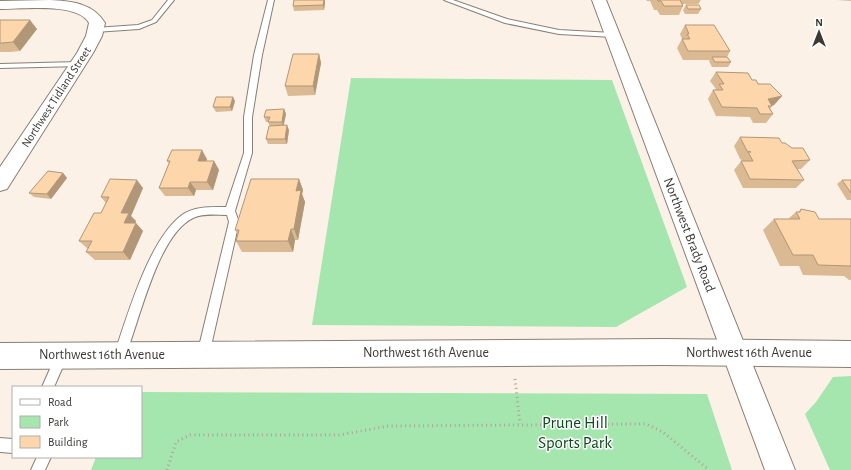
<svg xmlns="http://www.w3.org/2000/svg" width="851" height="470" font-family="'Alegreya Sans',sans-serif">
	<rect width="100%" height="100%" fill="#fbf1e6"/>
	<g fill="#a5e6ae">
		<polygon points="351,78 612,80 687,287 616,327 312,325"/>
		<polygon points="851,376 851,470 830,470 805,414 816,402 833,377"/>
		<polygon points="141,392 707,394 732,470 91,470 96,457 141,457"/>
	</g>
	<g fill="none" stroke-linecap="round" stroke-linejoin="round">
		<defs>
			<g id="service">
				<polygon points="168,0 174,0 156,22 139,29 95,32 91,30 95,28 138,25 152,20"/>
				<path d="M268,0H274L262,55L252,117V153L235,211L239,222L209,355L207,359L203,361L199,359L197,355L229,222L227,215C216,215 203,213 193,218C157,235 139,324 124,359L120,361L116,359L114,355C127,317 149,239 182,215C194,206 212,207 226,207L244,153V117L254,55Z"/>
				<polygon points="444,0 453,0 507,19 559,30 613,33 617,35 613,37 559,34 505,23"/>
				<polygon points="78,62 81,62 81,66 0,68 0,64"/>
				<polygon points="61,351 65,353 67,357 54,387 42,387 57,353"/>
				<polygon points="0,438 13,439 13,453 0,452"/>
				<polygon points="37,457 51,457 45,470 31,470"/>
			</g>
			<g id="tertiary">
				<path d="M50,0C71,1 93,3 105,23L102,36L93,53L7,189L0,191V167L77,53L86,36L89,23C78,2 21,9 0,9V1Z"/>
				<polygon points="663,339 851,341 851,367 663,365 0,369 0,343"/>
			</g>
			<polygon id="secondary" points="592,0 606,0 795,470 765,470"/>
		</defs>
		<use href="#service" stroke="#887f76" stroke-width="2"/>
		<use href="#tertiary" stroke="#887f76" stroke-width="2"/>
		<use href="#secondary" stroke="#887f76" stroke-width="2"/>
		<g stroke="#aca49c" stroke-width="3" stroke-dasharray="1 3.5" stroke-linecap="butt">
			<polyline points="515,379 520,424"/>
			<polyline points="167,470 176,442 190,435 339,435 388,426 646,424 663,432 709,470"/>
		</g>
		<use href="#service" fill="#fff" fill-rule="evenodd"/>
		<use href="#tertiary" fill="#fff" fill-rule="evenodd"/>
		<use href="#secondary" fill="#fff" fill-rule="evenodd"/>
	</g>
	<g fill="#dab993">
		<polygon points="294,0 325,0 325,3 324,10 294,11 293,6"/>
		<polygon points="646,0 701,0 698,4 683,4 683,6 679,15 660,15 657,10 654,10 650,1 647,1"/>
		<polygon points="837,0 851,0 851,1"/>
		<polygon points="686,5 701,9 698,14 685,14 683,10"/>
		<polygon points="0,20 37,29 20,51 10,52 0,52"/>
		<polygon points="685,25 730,51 727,57 731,62 728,67 712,67 709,61 710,60 683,60 677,48 682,39 680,34"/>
		<polygon points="319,54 321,63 315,95 288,96 285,86"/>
		<polygon points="716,72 752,80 782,96 774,105 772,106 770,109 773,114 766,123 753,123 750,117 716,116 708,99 713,90 715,90 716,89 710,81"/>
		<polygon points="235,101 232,111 216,112 213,107"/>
		<polygon points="284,109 286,114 284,125 289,130 287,144 268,144 266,139 270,126 268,122 266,122 264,117"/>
		<polygon points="740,137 782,143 792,148 810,160 801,169 797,169 804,180 796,188 743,188 734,170 742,160 740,159 734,146"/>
		<polygon points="207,159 206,161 214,161 219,170 213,190 196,190 194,196 165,196 159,188 169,163 167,161"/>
		<polygon points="63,173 67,178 51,199 34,197 29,193"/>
		<polygon points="299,179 303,190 302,194 305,202 298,240 295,240 293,252 242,252 236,241 238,234 235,230"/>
		<polygon points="842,180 851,180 851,200 847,200 837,184"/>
		<polygon points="143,188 131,216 136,221 135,223 143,231 130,260 95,260 86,252 88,249 79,241 101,213 106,203 101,197"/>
		<polygon points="801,209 819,219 851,219 851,280 849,280 844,276 803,275 799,266 780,266 763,230 774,219 788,219 796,212 798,212"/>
	</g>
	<g fill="#b19678">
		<polygon points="324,0 325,0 325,3 324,10 323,5"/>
		<polygon points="30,20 37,29 20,51 13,42"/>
		<polygon points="319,54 321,63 315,95 313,86"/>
		<polygon points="782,96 774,105 770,106 768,99"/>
		<polygon points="233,97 235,101 232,111 230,107"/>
		<polygon points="284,109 286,114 283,127 282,122"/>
		<polygon points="287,125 289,130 287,144 285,139"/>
		<polygon points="202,150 207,159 203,170 198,161"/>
		<polygon points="214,161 219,170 213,190 207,182"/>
		<polygon points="63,173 67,178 51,199 47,194"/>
		<polygon points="299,179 303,190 302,194 305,202 298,240 294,229 296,191"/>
		<polygon points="137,180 143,188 131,216 136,221 132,231 124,223 121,213"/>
		<polygon points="190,182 196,190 194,196 188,188"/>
		<polygon points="136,223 143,231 130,260 123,252"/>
		<polygon points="291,229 295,240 293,252 288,241"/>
	</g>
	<g fill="#fdd7ab" stroke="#b19678">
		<polygon points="294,0 324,0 323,5 293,6"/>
		<polygon points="657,0 680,0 683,6 664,6 661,1 658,1"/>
		<polygon points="686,5 699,5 701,9 688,9"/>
		<polygon points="0,20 30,20 13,42 2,43 0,43"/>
		<polygon points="685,25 714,25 730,51 688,51 682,39 690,39 687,34 689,34"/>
		<polygon points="293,54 319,54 313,86 285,86"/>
		<polygon points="712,57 727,57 731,62 715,62"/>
		<polygon points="716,72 748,73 752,80 756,80 758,84 770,84 782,96 768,99 772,106 768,106 773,114 760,114 757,108 722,107 713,90 723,90 719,84 724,84"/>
		<polygon points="216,97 233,97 230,107 213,107"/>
		<polygon points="284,109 282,122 268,122 270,117 264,117 266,110"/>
		<polygon points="287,125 285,139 266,139 269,126"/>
		<polygon points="740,137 779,138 782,143 785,143 792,148 803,148 810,160 792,161 804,180 750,179 741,161 753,161 748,152 751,152 747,151"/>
		<polygon points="172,150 202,150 198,161 214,161 207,182 190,182 188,188 159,188 170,161 167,161"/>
		<polygon points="48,171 63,173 47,194 29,193"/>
		<polygon points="110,179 137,180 121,213 129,213 124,223 136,223 123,252 86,252 92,241 79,241 94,213 101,213 109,197 101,197"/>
		<polygon points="251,179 299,179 296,191 301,190 294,229 291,229 288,241 236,241 239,230 235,230"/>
		<polygon points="842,180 851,180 851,193"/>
		<polygon points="801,209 815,212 819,219 851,219 851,266 818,265 813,255 793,255 774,219 800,219 796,212 800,212"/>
	</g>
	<g text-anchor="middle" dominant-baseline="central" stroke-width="3" stroke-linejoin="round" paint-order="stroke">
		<g font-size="12" fill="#3c3834" stroke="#fff">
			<text transform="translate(56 97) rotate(-57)">Northwest Tidland Street</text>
		</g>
		<g font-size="14" fill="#3c3834" stroke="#fff">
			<text transform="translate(689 235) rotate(69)">Northwest Brady Road</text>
			<text x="426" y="353">Northwest 16th Avenue</text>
			<text x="749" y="353">Northwest 16th Avenue</text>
			<text x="102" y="355">Northwest 16th Avenue</text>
		</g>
		<g font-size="17" fill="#10481e" stroke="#fff">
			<text x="575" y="422">Prune Hill<tspan x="575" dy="20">Sports Park</tspan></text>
		</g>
	</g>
	<rect x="12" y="386" width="130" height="72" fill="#ffffff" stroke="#b1afae"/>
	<rect x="20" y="399" width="20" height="6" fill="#ffffff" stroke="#b1afae"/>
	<text x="48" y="406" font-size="12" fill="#3c3834">Road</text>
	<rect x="20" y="416" width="20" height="12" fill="#a5e6ae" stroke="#b1afae"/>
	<text x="48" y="426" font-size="12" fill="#3c3834">Park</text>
	<rect x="20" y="436" width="20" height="12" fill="#fdd7ab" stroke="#b1afae"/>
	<text x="48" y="446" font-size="12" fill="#3c3834">Building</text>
	<g transform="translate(819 32)" stroke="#ffffff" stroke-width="3" paint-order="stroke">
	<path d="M0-3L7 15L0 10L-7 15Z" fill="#3c3834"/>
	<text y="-6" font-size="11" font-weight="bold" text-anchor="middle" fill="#3c3834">N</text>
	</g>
</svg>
